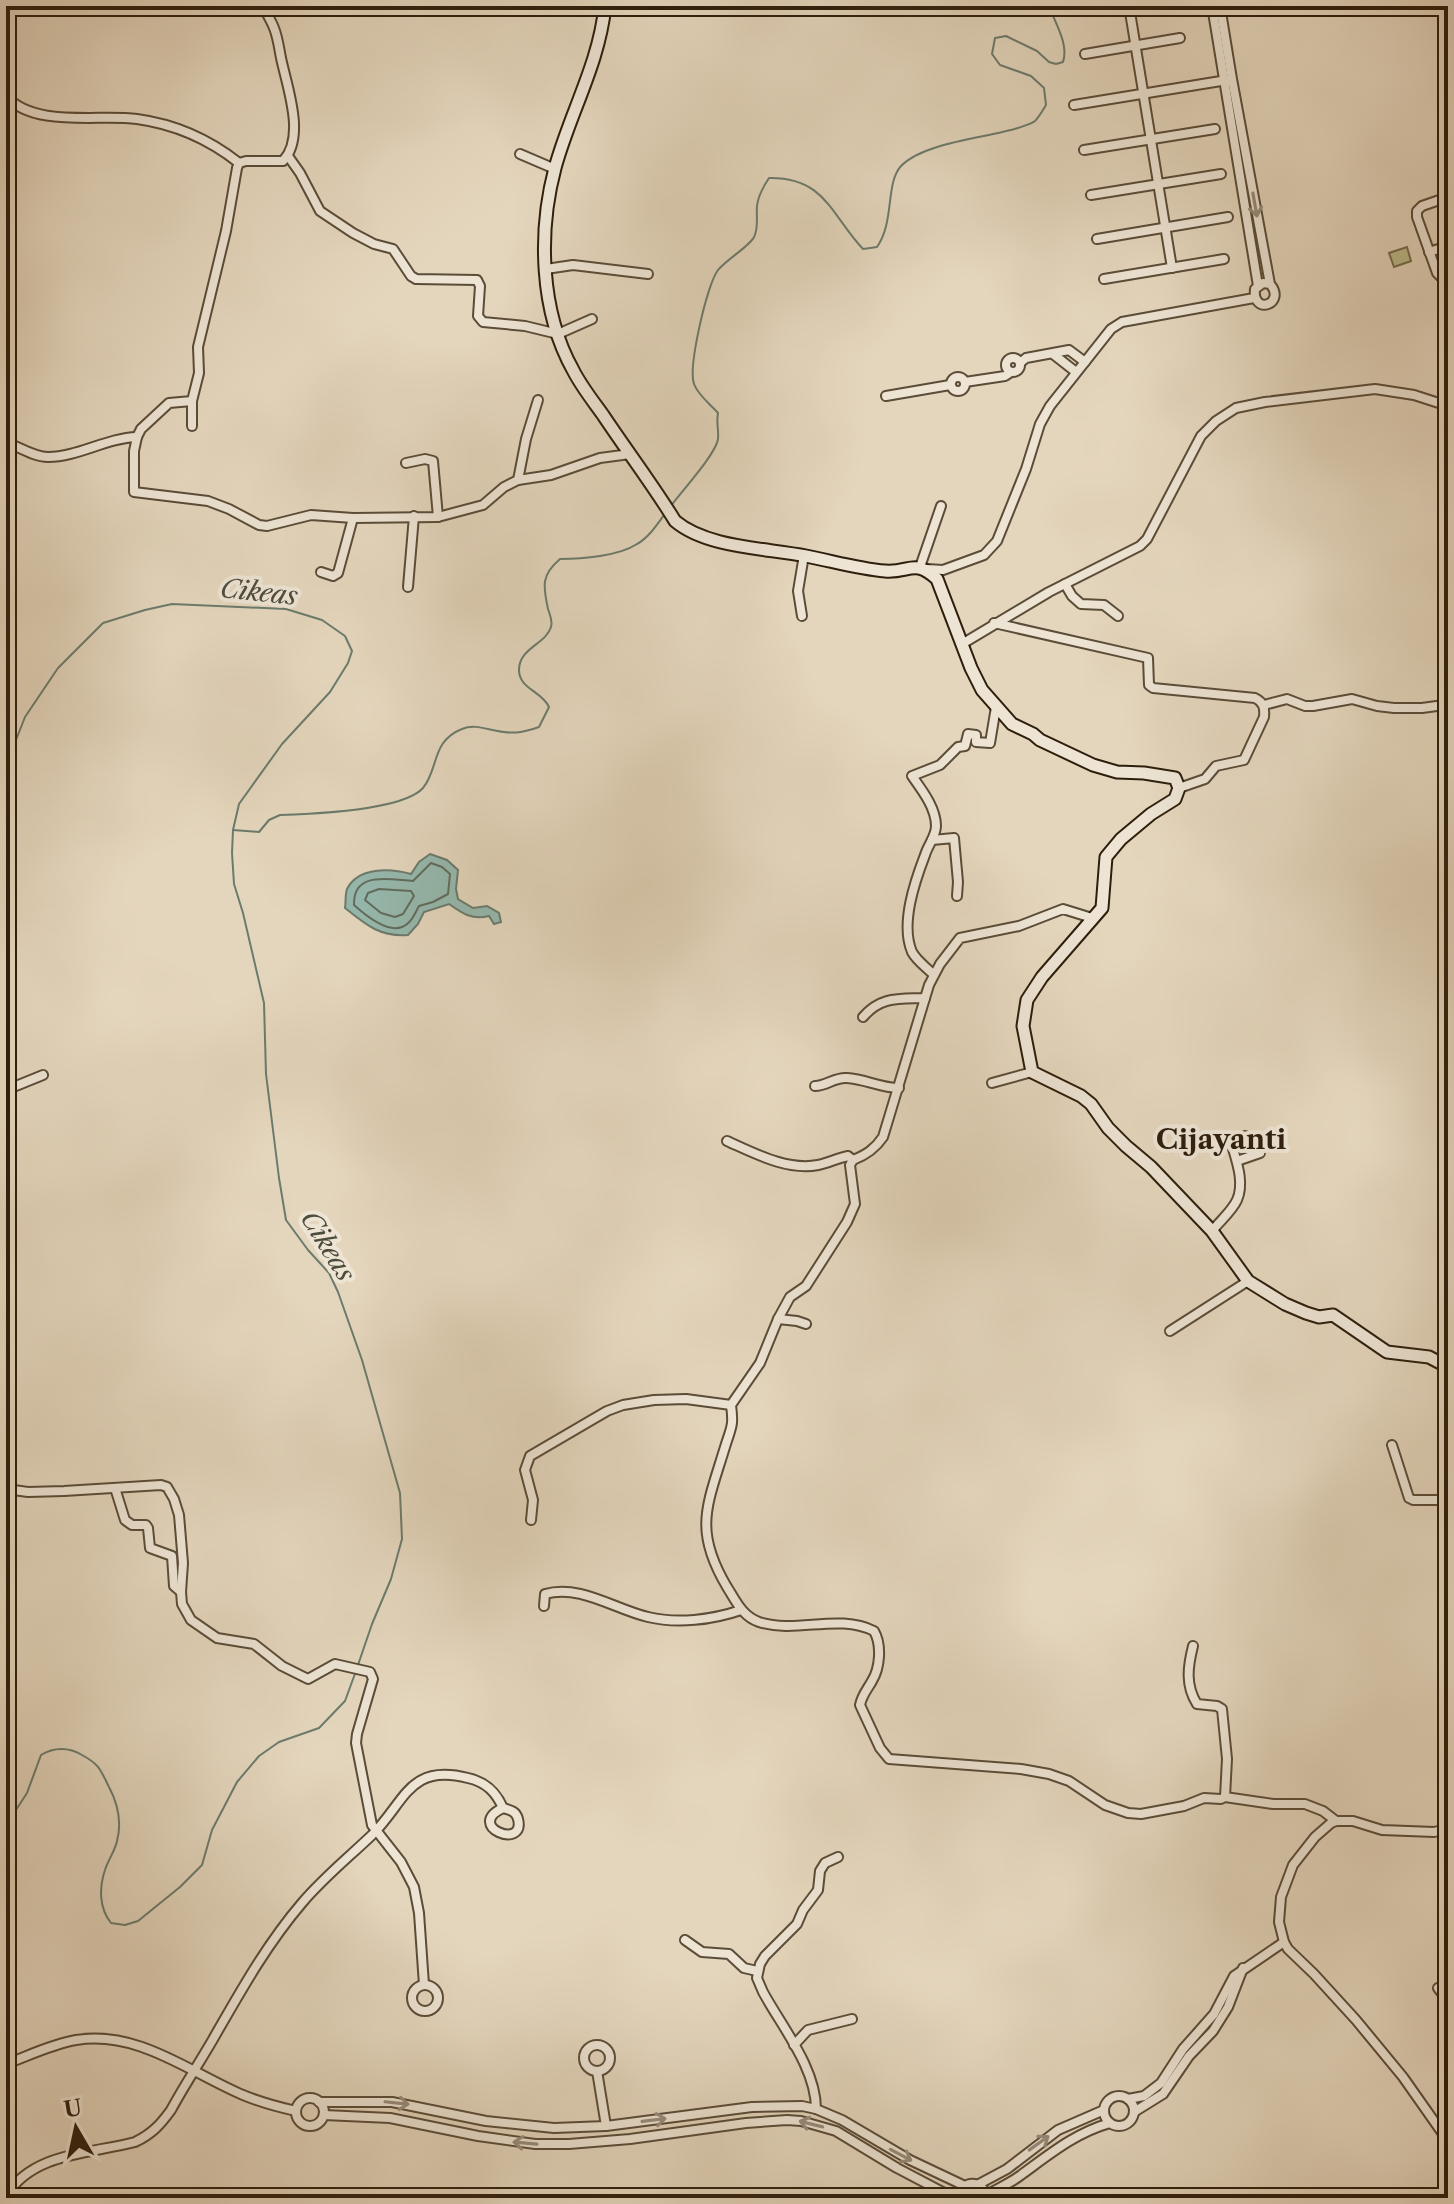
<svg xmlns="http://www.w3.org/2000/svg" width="1454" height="2204" font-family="'Libre Caslon Text',serif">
	<rect width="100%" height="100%" fill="#e4d6bd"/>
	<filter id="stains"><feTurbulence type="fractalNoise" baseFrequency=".0025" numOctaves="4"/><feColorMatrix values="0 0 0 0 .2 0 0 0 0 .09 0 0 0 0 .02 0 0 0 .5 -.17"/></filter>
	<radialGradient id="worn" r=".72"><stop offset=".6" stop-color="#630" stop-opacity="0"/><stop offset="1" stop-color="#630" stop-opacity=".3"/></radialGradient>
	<polygon fill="#bcbb8c" stroke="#746c4c" stroke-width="2" points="1407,247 1411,261 1394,267 1389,253"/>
	<path fill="#95b9ae" stroke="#6b7b6d" stroke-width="2" d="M430,854L447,860L458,870L456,889L458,899L473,908L487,906L499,913L501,922L494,924L489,916C472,920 463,914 449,904L424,912L418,924L408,935C380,937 366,925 345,908C346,902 345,895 347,889C358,867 390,868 411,874L419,862Z"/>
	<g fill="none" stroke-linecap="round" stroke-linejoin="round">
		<g stroke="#616c5d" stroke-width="2">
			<path d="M431,863L442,867L450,874L448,894L433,902L419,906C415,913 411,924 402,927C387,933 364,914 354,905C353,870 391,880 413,881Z"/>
			<polygon points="379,889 411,891 414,896 403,914 395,917 381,913 365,900 368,893"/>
		</g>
		<g stroke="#6b7b6d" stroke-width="2">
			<path d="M670,507C681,492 716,454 718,439C719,431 716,422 718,413C710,404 698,395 694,384C688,367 707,284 718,270C727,259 750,246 754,237C759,228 756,216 757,206C758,196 763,187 769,178C825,177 831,215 863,249L877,247C895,221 885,184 901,166C924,142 987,138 1018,128C1024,126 1031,124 1035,121C1039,117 1043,110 1046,105L1044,88L1031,76L1000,65L992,54L995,38L1006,36L1037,51L1049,62L1056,64L1063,62C1069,44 1055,23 1049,6"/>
			<polyline points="6,755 14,745 25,717 58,668 103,623 145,610 172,604 286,609 322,620 345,636 352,651 348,663 330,692 282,744 239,804 233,830 232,853 234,884 243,913 264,1003 266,1074 279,1178 286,1220 308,1250 329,1273 338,1292 362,1360 400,1493 402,1539 391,1579 372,1624 358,1665"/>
			<path d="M233,830L259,832L269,820L280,815C312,814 402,811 423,788C439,769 431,741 462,729C476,723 489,731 504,732C517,734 527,731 539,727L549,707C542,691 519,689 519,670C519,648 546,644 551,627C553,621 550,615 548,609C543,586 541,575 560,559C582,559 619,556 637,544C648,538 657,525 664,515"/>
			<path d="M6,1840L14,1813L27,1793L41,1755C54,1747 69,1747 82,1755C100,1765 100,1769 109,1787C118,1804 122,1822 117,1841C115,1851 108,1860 105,1870C99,1888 99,1908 111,1923L125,1925L138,1921L180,1887L202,1865L212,1830L237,1782L259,1756L279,1742L319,1728L345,1701L356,1671"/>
			<polyline points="6,1944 15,1994 13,2019 6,2021"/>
		</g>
		<defs>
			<g id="minor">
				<path d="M263,6C266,13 271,20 274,28C278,38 279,48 281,58C287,87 306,137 283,161H246L239,163L237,168L226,231L198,347L199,373L192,401L169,403L141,429L137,437L134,451V492L208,501L229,509L259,525L267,526L311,515L353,518L438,517L483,505L504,487L518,480L551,475L600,458L630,454"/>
				<polyline points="1129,6 1172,268"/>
				<polyline points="1212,6 1258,286"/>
				<path d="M1220,6L1232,79L1270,284C1287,304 1252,316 1255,289L1263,283L1270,284"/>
				<polyline points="1077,8 1092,6"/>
				<polyline points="1085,54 1180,38"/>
				<path d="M6,96C34,128 99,114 137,119C174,124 210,140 239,163"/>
				<polyline points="1074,105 1227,80"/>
				<polyline points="1084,150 1215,129"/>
				<polyline points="520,154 555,169"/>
				<polyline points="288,156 300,173 320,211 353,233 374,244 393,249 411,276 416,279 477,280 480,286 478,316 483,322 525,326 558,334 592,319"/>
				<polyline points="1091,195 1221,174"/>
				<polyline points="1448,197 1422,206 1417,211 1417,217 1437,273 1448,284"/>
				<polyline points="1097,239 1228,217"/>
				<polyline points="1429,252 1448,246"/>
				<polyline points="546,269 573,265 648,274"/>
				<polyline points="1104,279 1224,259"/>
				<polyline points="1053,354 1076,372"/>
				<circle cx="1013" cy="365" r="7"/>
				<polyline points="1020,363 1026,358 1069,350 1085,362"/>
				<circle cx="958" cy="384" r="7"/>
				<polyline points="965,382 1005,376 1011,372"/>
				<polyline points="886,396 950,385"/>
				<polyline points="192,426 192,401"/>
				<path d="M6,442C19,447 34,457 48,457C78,457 106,438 137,437"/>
				<polyline points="406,463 425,459 433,461 438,517"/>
				<polyline points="518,480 526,439 538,400"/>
				<polyline points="920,567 941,506"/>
				<polyline points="927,569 943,570 984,555 997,541 1026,469 1040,424 1050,406 1111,329 1122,322 1254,298"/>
				<polyline points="321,572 333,576 338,573 353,518"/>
				<polyline points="1065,584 1072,596 1081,604 1104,605 1118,616"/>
				<polyline points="408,587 414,516"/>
				<polyline points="802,616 798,591 804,555"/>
				<path d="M994,623L1148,658L1149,685L1153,688L1255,698C1263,702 1265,707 1264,717L1244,760L1216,766L1205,779L1179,788"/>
				<polyline points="962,644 1049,592 1140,546 1147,539 1201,436 1216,421 1236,408 1265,402 1375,389 1414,395 1448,406"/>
				<polyline points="1264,705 1287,699 1305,706 1313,706 1352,699 1377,706 1394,708 1422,708 1444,705 1448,696"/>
				<polyline points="932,840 954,838 958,882 957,896"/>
				<path d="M1092,918L1063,909L1019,926L960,938L940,964L929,985L883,1137C875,1149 866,1155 853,1160L850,1165L855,1204L847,1222L806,1286L790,1297L778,1319L760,1363L731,1405C734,1427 731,1427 725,1447C707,1506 693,1530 727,1587C736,1601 742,1616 759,1622C797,1634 838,1613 874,1631C882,1645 880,1668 872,1681C867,1690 862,1695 860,1705L880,1748L889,1759L1021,1769L1049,1774L1069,1781L1105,1805L1128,1813L1141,1814L1184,1806L1204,1798L1221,1799L1225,1797L1273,1804H1305L1323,1811L1336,1821"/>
				<path d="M933,974C926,967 917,961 912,952C900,924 915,881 925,855C928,845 936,836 936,826C936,808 922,790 912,776L940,765L958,747L965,746L968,734L976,735V742L990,743L996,707"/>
				<path d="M863,1017C881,996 899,999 925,998"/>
				<polyline points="992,1083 1032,1072"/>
				<path d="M815,1086C827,1086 834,1077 847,1078C865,1079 881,1088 899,1088"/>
				<polyline points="6,1090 43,1075"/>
				<path d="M727,1141C754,1153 787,1171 818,1165C828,1163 838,1158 848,1156L853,1160"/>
				<polyline points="1237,1161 1260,1153"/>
				<path d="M1212,1231C1220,1221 1232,1211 1237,1200C1245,1182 1236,1160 1231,1142L1233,1139L1245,1136"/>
				<polyline points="778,1319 797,1321 806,1324"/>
				<polyline points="1170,1331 1248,1281"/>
				<polyline points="1392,1445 1409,1498 1413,1500 1448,1500"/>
				<polyline points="115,1488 125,1520 132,1525 146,1525 148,1528 150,1548 172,1556 174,1586 181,1592"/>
				<polyline points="6,1489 28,1492 64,1491 161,1485 167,1487 174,1499 179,1515 183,1563 181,1592 182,1604 191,1620 217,1638 254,1644 282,1666 308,1679 335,1664 370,1672 373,1679 357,1734 356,1743 372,1825 401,1862 414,1887 419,1913 424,1985"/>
				<polyline points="531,1520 533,1500 525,1470 530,1456 607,1411 623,1405 654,1400 686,1399 731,1405"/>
				<path d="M544,1606L545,1594C580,1584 614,1609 648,1617C677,1624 712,1620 741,1610"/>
				<path d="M1193,1646C1188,1666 1185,1685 1197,1704L1217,1706L1222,1709L1227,1759L1225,1797"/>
				<polyline points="1448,1697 1445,1722 1448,1749"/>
				<polyline points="1448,1826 1443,1830 1434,1832 1382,1830 1353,1821 1336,1821 1331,1823 1315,1837 1293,1865 1281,1897 1279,1922 1284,1942 1288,1949 1314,1974 1356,2020 1403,2077 1448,2141"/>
				<polyline points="685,1940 702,1952 729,1954 744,1968 757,1971"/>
				<circle cx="425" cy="1998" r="13"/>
				<polyline points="1438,1988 1448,2001"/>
				<circle cx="597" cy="2058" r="13"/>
				<polyline points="794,2045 808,2030 852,2019"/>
				<path d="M6,2064C28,2056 52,2044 76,2040C138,2030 189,2072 243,2095C260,2102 278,2107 296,2111"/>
				<polyline points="597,2071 606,2126"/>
				<circle cx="1119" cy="2111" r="15"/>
				<circle cx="310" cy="2112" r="14"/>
				<polyline points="1128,2099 1144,2096 1161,2083 1183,2049 1214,2014 1234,1976 1284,1942"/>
				<polyline points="319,2102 392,2102 486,2121 554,2128 606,2126 752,2107 802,2106 816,2109 842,2120 910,2160 965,2186"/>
				<path d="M816,2109C816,2068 782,2027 763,1992L757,1978L760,1964L765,1956L797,1924L803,1910L818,1890L820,1871L825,1863L838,1857"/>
				<polyline points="1134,2112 1163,2094 1189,2056 1213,2031 1228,2007 1243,1968"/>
				<polyline points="324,2115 390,2118 478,2136 535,2144 569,2144 630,2139 746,2123 787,2120 801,2121 836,2131 897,2168 954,2198"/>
				<polyline points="979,2184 1007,2169 1058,2130 1104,2110"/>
				<path d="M987,2195C998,2188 1011,2183 1021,2175C1050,2154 1075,2133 1110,2123"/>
				<path d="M6,2196C33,2152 90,2154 135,2142C152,2134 161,2124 171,2110C184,2086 198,2065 212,2041C239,1994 266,1945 302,1903C323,1878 349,1857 372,1835C406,1801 409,1763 468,1778C486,1782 496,1792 503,1808C510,1810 516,1811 518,1819C526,1851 464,1826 503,1808"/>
				<path d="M959,2198C962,2178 984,2180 987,2198"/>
			</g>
			<path id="secondary" d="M605,6C599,64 570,113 555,168C538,232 540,311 573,370C581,386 593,401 603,415C627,451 653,485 675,521C707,548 766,548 806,556C832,561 859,569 885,571C910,573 914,558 937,579L971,668L982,690L1012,724L1033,734L1040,740L1093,765L1117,772L1144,773L1175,778L1179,788L1175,799L1151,814L1121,839L1106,857L1102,908L1042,977L1027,1000L1023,1026L1032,1072L1081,1096L1091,1104L1108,1128L1126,1146L1151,1167L1212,1231L1248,1281L1285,1304L1306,1313L1319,1317L1333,1315L1387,1352L1429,1357L1448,1367"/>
		</defs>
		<use href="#minor" stroke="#5b4c38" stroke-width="12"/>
		<use href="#secondary" stroke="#2d1e0c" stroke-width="15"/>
		<use href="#minor" stroke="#ede4d4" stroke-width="8"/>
		<use href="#secondary" stroke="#ede4d4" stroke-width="11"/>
	</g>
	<defs><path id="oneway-shaft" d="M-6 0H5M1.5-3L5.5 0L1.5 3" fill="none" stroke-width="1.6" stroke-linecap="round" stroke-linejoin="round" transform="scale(2)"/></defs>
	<g stroke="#978b7a">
		<use href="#oneway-shaft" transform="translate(1255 205) rotate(80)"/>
		<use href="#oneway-shaft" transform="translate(397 2103) rotate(6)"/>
		<use href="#oneway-shaft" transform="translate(654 2120) rotate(-7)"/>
		<use href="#oneway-shaft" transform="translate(811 2124) rotate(-166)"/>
		<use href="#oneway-shaft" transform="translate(525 2143) rotate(-175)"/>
		<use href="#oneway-shaft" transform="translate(1039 2143) rotate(-36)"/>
		<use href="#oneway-shaft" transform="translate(901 2155) rotate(28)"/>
	</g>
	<g text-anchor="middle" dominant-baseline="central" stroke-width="8" stroke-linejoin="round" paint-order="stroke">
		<g font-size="26" font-style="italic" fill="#4c4c3d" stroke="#ede4d4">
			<text transform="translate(259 592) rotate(6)">Cikeas</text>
			<text transform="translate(328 1246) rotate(58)">Cikeas</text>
		</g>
		<g font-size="28" font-weight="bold" fill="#2d1e0c" stroke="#ede4d4">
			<text x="1221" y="1139">Cijayanti</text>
		</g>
	</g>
	<rect width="1454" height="2204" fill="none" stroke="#e4d6bd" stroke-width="32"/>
	<rect x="8" y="8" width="1438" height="2188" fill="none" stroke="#2d1e0c" stroke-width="4"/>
	<rect x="16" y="16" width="1422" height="2172" fill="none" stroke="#2d1e0c" stroke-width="2"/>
	<g transform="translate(76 2128) rotate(351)" stroke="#ede4d4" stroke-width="6" paint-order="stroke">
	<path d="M0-6L14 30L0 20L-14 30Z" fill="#2d1e0c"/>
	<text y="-12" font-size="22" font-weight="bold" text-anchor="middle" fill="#2d1e0c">U</text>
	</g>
	<rect width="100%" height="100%" filter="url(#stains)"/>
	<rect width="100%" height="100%" fill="url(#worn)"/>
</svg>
